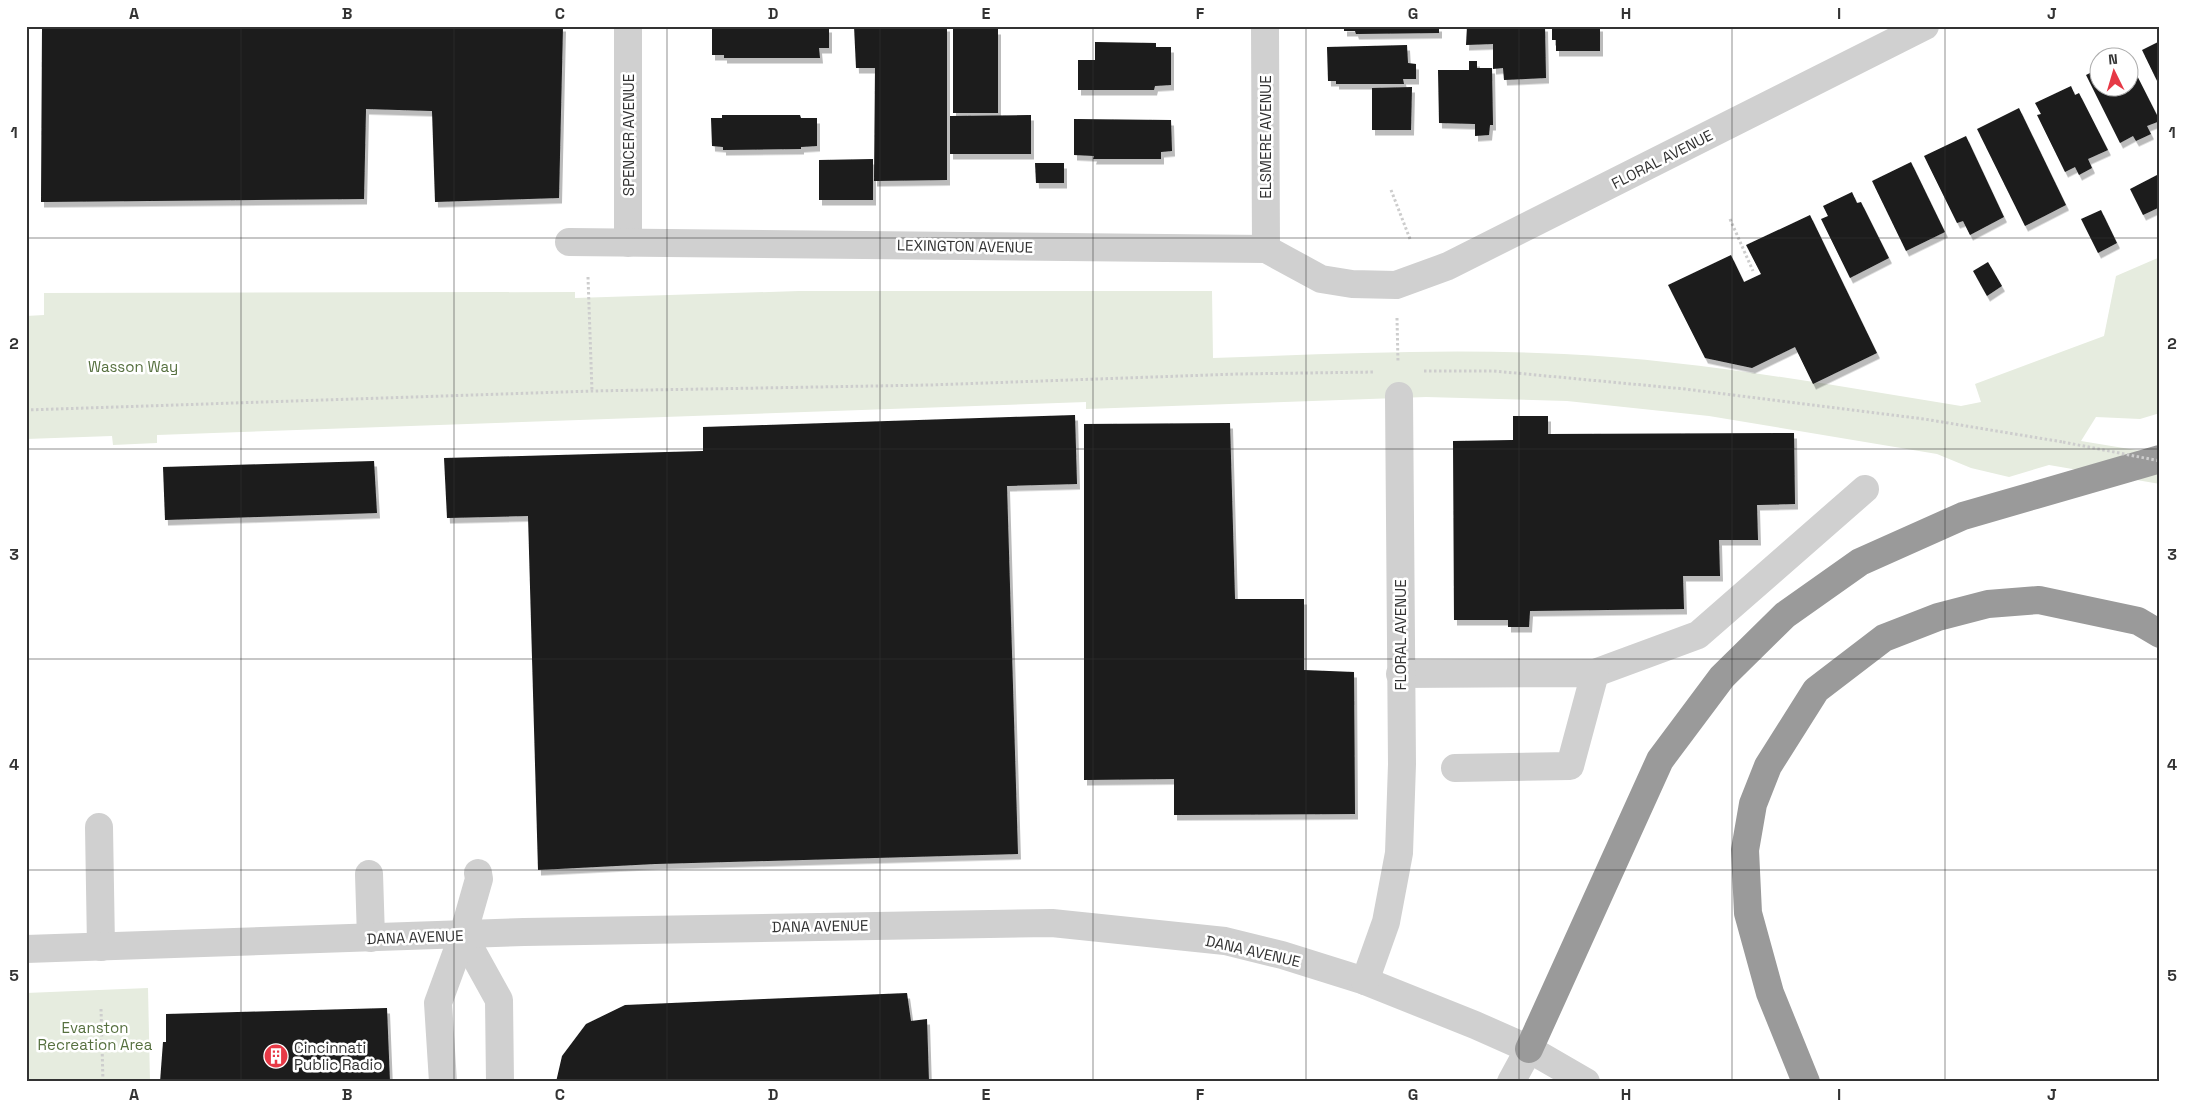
<svg xmlns="http://www.w3.org/2000/svg" width="2186" height="1108" font-family="'Space Grotesk',sans-serif">
	<defs>
		<filter id="shadow"><feDropShadow dx="3" dy="5.5" stdDeviation="0" flood-color="#0004"/></filter>
	</defs>
	<rect width="100%" height="100%" fill="#fff"/>
	<g fill="#e6ecdf">
		<path d="M2160,257V413L2140,419L2096,417L2081,441L2160,454V484L2049,465L2009,477L1971,468L1937,454L1709,416L1567,401L1426,397L1086,409V402L157,435V443L113,445L112,436L26,439V316L44,315V293L575,292V298L799,291H1212L1213,358C1330,354 1447,348 1564,354C1697,360 1829,385 1961,406L1981,402L1975,384L2104,336L2116,276Z"/>
		<polygon points="148,988 150,1082 26,1082 26,993"/>
	</g>
	<g fill="#1a1a1a" filter="url(#shadow)">
		<polygon points="42,26 563,26 559,198 435,202 432,111 366,109 364,199 41,202"/>
		<polygon points="723,26 829,27 829,48 819,48 820,58 724,58 724,55 712,55 712,28 723,28"/>
		<polygon points="854,26 947,26 947,180 874,181 875,68 856,68"/>
		<polygon points="1344,26 1439,26 1439,33 1356,34 1355,31 1344,31"/>
		<polygon points="1467,26 1545,26 1546,78 1504,80 1503,68 1493,69 1493,44 1466,45"/>
		<polygon points="1552,26 1600,26 1600,51 1556,51 1556,40 1552,40"/>
		<rect x="953" y="29" width="45" height="84"/>
		<polygon points="2160,41 2160,87 2142,50"/>
		<polygon points="1095,42 1156,43 1156,47 1171,47 1171,85 1155,86 1154,90 1078,90 1078,60 1095,60"/>
		<polygon points="1407,45 1408,63 1416,64 1416,79 1403,79 1404,84 1336,84 1336,81 1328,81 1327,47"/>
		<polygon points="2128,58 2160,121 2147,126 2151,134 2136,141 2133,136 2120,143 2086,75 2098,69 2098,88 2128,88"/>
		<polygon points="1469,61 1477,61 1477,68 1492,68 1493,125 1490,125 1489,135 1475,136 1475,124 1439,123 1438,70 1469,70"/>
		<polygon points="2071,86 2075,95 2079,93 2108,150 2088,159 2092,168 2079,175 2075,167 2065,172 2037,115 2041,114 2035,103"/>
		<polygon points="1412,87 1411,130 1372,130 1372,88"/>
		<polygon points="2019,108 2066,205 2025,226 1977,129"/>
		<polygon points="722,115 800,115 801,118 817,118 817,146 801,147 801,149 723,150 723,147 712,146 711,118 722,118"/>
		<polygon points="1031,115 1031,154 950,154 950,116"/>
		<polygon points="1074,119 1171,120 1172,151 1161,152 1161,159 1093,159 1094,156 1074,155"/>
		<polygon points="1966,136 2004,217 1970,235 1963,221 1957,223 1924,156"/>
		<polygon points="873,159 873,200 819,200 819,160"/>
		<polygon points="1911,162 1945,232 1906,251 1872,181"/>
		<polygon points="1035,163 1064,163 1064,183 1036,183"/>
		<polygon points="2157,175 2160,181 2160,207 2143,215 2130,189"/>
		<polygon points="1852,192 1857,203 1861,202 1889,258 1850,278 1821,219 1828,216 1823,206"/>
		<polygon points="2101,210 2117,243 2098,253 2081,219"/>
		<polygon points="1810,215 1877,353 1813,384 1795,347 1752,368 1705,358 1668,285 1731,255 1744,282 1761,274 1746,245"/>
		<polygon points="1988,262 2002,286 1987,296 1973,271"/>
		<polygon points="1075,415 1077,484 1007,486 1018,854 655,864 538,870 528,516 447,518 444,458 703,451 703,427"/>
		<polygon points="1513,416 1548,416 1548,434 1794,433 1795,504 1757,505 1758,540 1719,540 1720,576 1683,576 1684,609 1530,611 1529,627 1508,627 1508,620 1454,620 1453,441 1513,440"/>
		<polygon points="1230,423 1235,599 1304,599 1304,670 1354,672 1355,814 1174,815 1174,779 1084,780 1084,424"/>
		<polygon points="374,461 377,513 165,520 163,467"/>
		<polygon points="907,993 911,1021 927,1019 929,1082 556,1082 562,1056 586,1024 625,1005"/>
		<polygon points="387,1008 390,1082 160,1082 163,1042 166,1042 166,1014"/>
	</g>
	<g fill="none" stroke-linecap="round" stroke-linejoin="round">
		<g stroke="#cdcdcd" stroke-width="3" stroke-dasharray="2.5 2.5" stroke-linecap="butt">
			<polyline points="1391,190 1410,239"/>
			<polyline points="1730,219 1753,271"/>
			<polyline points="588,277 592,391"/>
			<polyline points="1397,318 1398,362"/>
			<polyline points="1424,371 1494,371 1685,389 1924,419 2063,442"/>
			<polyline points="26,410 592,391 930,385 1237,374 1375,372"/>
			<polyline points="101,1009 103,1082"/>
		</g>
		<g stroke="#d0d0d0" stroke-width="28">
			<polyline points="628,26 628,243"/>
			<polyline points="1265,26 1266,249"/>
			<polyline points="569,242 1266,249 1321,279 1352,284 1396,285 1448,266 1925,26"/>
			<polyline points="1595,673 1698,635 1865,489"/>
			<polyline points="1400,674 1595,673 1570,766 1455,768"/>
			<polyline points="99,827 101,947"/>
			<polyline points="369,874 371,938"/>
			<polyline points="463,935 499,1000 500,1082"/>
			<polyline points="26,949 524,932 1052,923 1225,941 1282,955 1365,981 1475,1025 1529,1049 1586,1082"/>
			<polyline points="1365,981 1386,922 1399,853 1402,764 1399,396"/>
			<polyline points="443,1082 438,1003 463,935 479,879 478,873"/>
			<polyline points="1511,1082 1529,1049"/>
		</g>
		<g stroke="#9a9a9a" stroke-width="28">
			<polyline points="1529,1049 1660,760 1722,677 1785,615 1860,562 1963,516 2160,459"/>
			<polyline points="1806,1082 1770,993 1748,913 1745,850 1753,804 1768,766 1816,690 1884,638 1938,617 1988,604 2039,600 2138,621 2160,634"/>
		</g>
		<polyline stroke="#cdcdcd" stroke-width="3" stroke-dasharray="2.5 2.5" stroke-linecap="butt" points="2063,442 2160,461"/>
	</g>
	<path fill="none" stroke="#333" stroke-width="1" stroke-opacity="0.55" d="M241,26V1082M454,26V1082M667,26V1082M880,26V1082M1093,26V1082M1306,26V1082M1519,26V1082M1732,26V1082M1945,26V1082M26,238H2160M26,449H2160M26,659H2160M26,870H2160"/>
	<defs>
		<symbol id="building-disc" viewBox="-11 -11 22 22"><circle r="9.5" fill="#e63946" stroke="#fff"/><path d="M-4-6H4V6H1V3H-1V6H-4ZM-2.5-4.3h1.7v1.8h-1.7ZM.8-4.3h1.7v1.8H.8ZM-2.5-1h1.7V.8h-1.7ZM.8-1h1.7V.8H.8Z" fill="#fff"/></symbol>
	</defs>
	<g fill-rule="evenodd">
		<use href="#building-disc" x="262" y="1042" width="28" height="28"/>
	</g>
	<g text-anchor="middle" dominant-baseline="central" stroke-width="5" stroke-linejoin="round" paint-order="stroke">
		<g font-size="15" fill="#333" stroke="#fff">
			<text transform="translate(628 135) rotate(-90)">SPENCER AVENUE</text>
			<text transform="translate(1265 137) rotate(-90)">ELSMERE AVENUE</text>
			<text transform="translate(1662 159) rotate(-27)">FLORAL AVENUE</text>
			<text transform="translate(965 246) rotate(1)">LEXINGTON AVENUE</text>
			<text transform="translate(1400 635) rotate(-90)">FLORAL AVENUE</text>
			<text transform="translate(820 926) rotate(-1)">DANA AVENUE</text>
			<text transform="translate(415 937) rotate(-2)">DANA AVENUE</text>
			<text transform="translate(1253 951) rotate(13)">DANA AVENUE</text>
		</g>
		<g font-size="15" fill="#56703f" stroke="#fff">
			<text x="133" y="366">Wasson Way</text>
			<text x="95" y="1027">Evanston<tspan x="95" dy="17">Recreation Area</tspan></text>
		</g>
		<g font-size="15" fill="#333" stroke="#fff" text-anchor="start">
			<text x="294" y="1047">Cincinnati<tspan x="294" dy="17">Public Radio</tspan></text>
		</g>
	</g>
	<rect width="2186" height="1108" fill="none" stroke="#ffffff" stroke-width="55"/>
	<g transform="translate(2114 72) rotate(355)"><circle r="24" fill="#ffffff" stroke="#adadad"/>
	<path d="M0-4L9 19L0 12L-9 19Z" fill="#e63946"/>
	<text y="-8" font-size="14" font-weight="bold" text-anchor="middle" fill="#333333">N</text>
	</g>
	<rect x="28" y="28" width="2130" height="1052" fill="none" stroke="#333" stroke-width="2"/>
	<g font-size="16" text-anchor="middle" font-weight="bold" fill="#333">
		<text x="134" y="19">A</text>
		<text x="347" y="19">B</text>
		<text x="560" y="19">C</text>
		<text x="773" y="19">D</text>
		<text x="986" y="19">E</text>
		<text x="1200" y="19">F</text>
		<text x="1413" y="19">G</text>
		<text x="1626" y="19">H</text>
		<text x="1839" y="19">I</text>
		<text x="2052" y="19">J</text>
		<text x="14" y="138">1</text>
		<text x="2172" y="138">1</text>
		<text x="14" y="349">2</text>
		<text x="2172" y="349">2</text>
		<text x="14" y="560">3</text>
		<text x="2172" y="560">3</text>
		<text x="14" y="770">4</text>
		<text x="2172" y="770">4</text>
		<text x="14" y="981">5</text>
		<text x="2172" y="981">5</text>
		<text x="134" y="1100">A</text>
		<text x="347" y="1100">B</text>
		<text x="560" y="1100">C</text>
		<text x="773" y="1100">D</text>
		<text x="986" y="1100">E</text>
		<text x="1200" y="1100">F</text>
		<text x="1413" y="1100">G</text>
		<text x="1626" y="1100">H</text>
		<text x="1839" y="1100">I</text>
		<text x="2052" y="1100">J</text>
	</g>
</svg>
